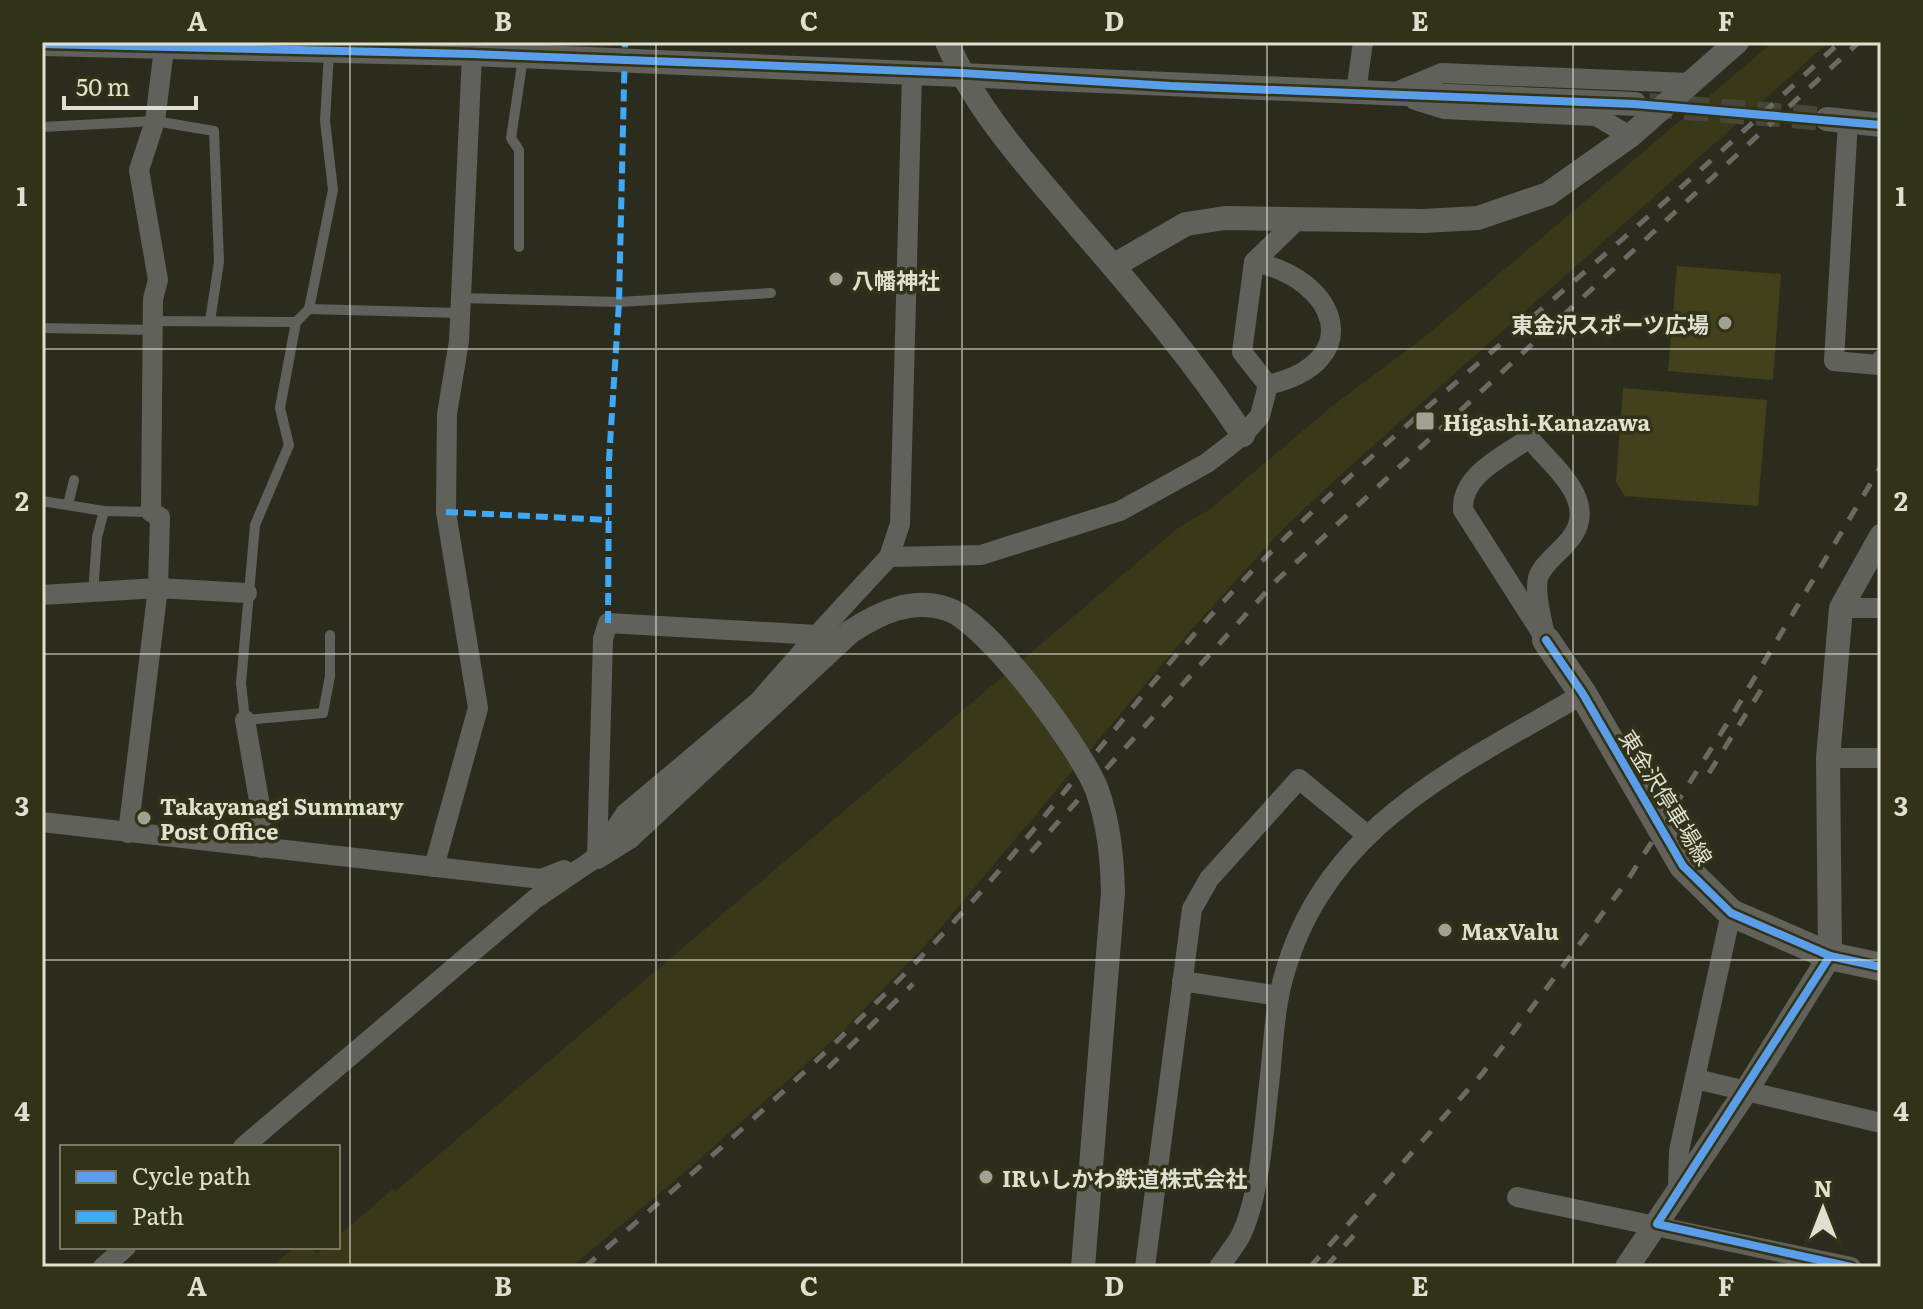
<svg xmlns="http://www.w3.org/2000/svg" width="1923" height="1309" font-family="Literata,'Noto Sans JP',serif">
	<rect width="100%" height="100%" fill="#2c2c1e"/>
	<polygon fill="#393819" points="1773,42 1829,42 1348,468 1281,531 1191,630 932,938 845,1029 692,1166 571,1267 271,1267 295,1247 311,1247 317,1254 325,1247 338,1247 338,1236 393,1189 396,1191 1179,527 1209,510 1331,407 1422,339"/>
	<g fill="#42411b">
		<polygon points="1677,266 1781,274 1773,380 1668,371"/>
		<polygon points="1623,388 1767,400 1758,506 1625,496 1616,482"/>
	</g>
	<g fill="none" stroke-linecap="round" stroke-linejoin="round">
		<polyline stroke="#474739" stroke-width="24" stroke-dasharray="24 12" stroke-linecap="butt" points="1649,105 1827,119"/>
		<g stroke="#61615b" stroke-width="10">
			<polyline points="329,52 325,121 333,190 309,309 296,322 280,408 289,445 255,525 241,683 245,720 323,713 330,676 330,635"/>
			<polyline points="42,127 155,121 214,131 219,262 210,321"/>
			<polyline points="519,247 519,150 511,138 523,58"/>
			<polyline points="459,298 619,302 771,293"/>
			<polyline points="309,309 459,313"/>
			<polyline points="154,321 296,322"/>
			<polyline points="42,328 154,330"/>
			<polyline points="42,501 104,511 151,512"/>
			<polyline points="68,505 74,480"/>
			<polyline points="93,593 97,537 104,511"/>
		</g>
		<g stroke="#61615b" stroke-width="20">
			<polyline points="1356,92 1363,42"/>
			<polyline points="1396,92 1442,73 1689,83"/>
			<polyline points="1415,100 1444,109 1596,116 1630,136"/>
			<polyline points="1848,121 1834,361 1878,365 1881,360"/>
			<polyline points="1254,262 1298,219"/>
			<path d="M1529,438C1556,470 1604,505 1565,545C1556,555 1542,565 1538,578C1534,595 1543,623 1546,640L1463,510C1461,474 1504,457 1529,438Z"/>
			<path d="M889,557L981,555L1120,511L1207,463L1243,435L1260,416L1268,385C1368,362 1338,279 1254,262L1242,352L1268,385"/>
			<polyline points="42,595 158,588 160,517 151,512 153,299 158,280 139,170 155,121 164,49"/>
			<polyline points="1841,608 1881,608"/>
			<polyline points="245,720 260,806 261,848"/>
			<polyline points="1828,758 1881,758"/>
			<polyline points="42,822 541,879 564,870"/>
			<polyline points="128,833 158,588 247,593"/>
			<polyline points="597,857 603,639 608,623 817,635 889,557 900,524 912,74"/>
			<polyline points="434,867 478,708 446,512 447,414 459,341 472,54"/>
			<polyline points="1182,981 1279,996"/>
			<polyline points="1696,1079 1881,1123"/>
			<polyline points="243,1147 535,899 597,857 625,814 758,702 817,635"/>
			<polyline points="1678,1189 1679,1151 1731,913"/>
			<polyline points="1517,1197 1851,1267"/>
			<polyline points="103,1267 126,1247"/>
			<polyline points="1145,1267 1192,909 1209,879 1299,779 1367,835"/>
			<path d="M1219,1267C1226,1257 1234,1247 1240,1237C1261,1195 1264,1123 1270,1076C1273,1048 1274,1018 1280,991C1317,829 1453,770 1583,694"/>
		</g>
		<g stroke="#61615b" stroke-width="24">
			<path d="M947,42C977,113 1032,171 1081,229C1140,297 1193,360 1243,435"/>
			<polyline points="42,44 472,54 1635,104"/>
			<polyline points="1827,119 1881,125"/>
			<polyline points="1113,266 1186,224 1225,218 1424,221 1478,218 1548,194 1630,136 1737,42"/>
			<polyline points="597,857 629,837"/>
			<polyline points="1083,1267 1113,892"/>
			<polyline points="1627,1267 1746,1091 1830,956 1828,758 1841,608 1881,536"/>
		</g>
		<polyline stroke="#62625a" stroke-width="28" points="1546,640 1583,694 1683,866 1731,913 1830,956 1881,967"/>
		<g stroke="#6a6a63" stroke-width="5" stroke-dasharray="14 14" stroke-linecap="butt">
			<polyline points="1709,773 1766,682"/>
			<polyline points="1031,852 1277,580 1859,42"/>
			<polyline points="828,1068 913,984"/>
			<path d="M585,1267C719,1150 852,1036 970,904C1070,792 1157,667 1262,561C1354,468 1452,386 1551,301C1649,217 1746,130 1840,42"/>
			<polyline points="1310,1267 1482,1074 1627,881 1730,719 1881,466"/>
			<polyline points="1326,1267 1354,1235"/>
		</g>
		<path stroke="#61615b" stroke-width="24" d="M629,837L850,632C879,613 912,597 947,609C987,621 1082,750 1097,790C1109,824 1112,857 1113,892"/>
		<g stroke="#3fa9f5" stroke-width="6" stroke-dasharray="12 6" stroke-linecap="butt">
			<polyline points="446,512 609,520"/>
			<polyline points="608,623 609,460 619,302 625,42"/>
		</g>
		<defs>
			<g id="cycleway">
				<polyline points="42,44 472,54 961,73 1171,86 1635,104 1881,125"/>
				<polyline points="1546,640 1583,694 1683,866 1731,913 1830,956 1881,967"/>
				<polyline points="1830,956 1657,1224 1851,1267"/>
			</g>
		</defs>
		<use href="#cycleway" stroke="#323218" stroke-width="13"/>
		<use href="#cycleway" stroke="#5a9eea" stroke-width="8"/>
	</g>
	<path fill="none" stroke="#dfe0d0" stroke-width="2" stroke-opacity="0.55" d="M350,42V1267M656,42V1267M962,42V1267M1267,42V1267M1573,42V1267M42,349H1881M42,654H1881M42,960H1881"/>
	<g fill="#a0a192" stroke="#323218" stroke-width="3">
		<circle cx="836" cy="279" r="8"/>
		<circle cx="1725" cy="323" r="8"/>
		<rect x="1415" y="411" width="20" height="20" rx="4"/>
		<circle cx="144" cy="818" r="8"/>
		<circle cx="1445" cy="930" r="8"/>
		<circle cx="986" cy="1177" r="8"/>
	</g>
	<g text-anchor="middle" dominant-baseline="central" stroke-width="7" stroke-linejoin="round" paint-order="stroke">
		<g font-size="22" font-weight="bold" fill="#dfe0d0" stroke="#323218" text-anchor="start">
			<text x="852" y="279">八幡神社</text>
			<text x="1709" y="323" text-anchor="end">東金沢スポーツ広場</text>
			<text x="1443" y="421">Higashi-Kanazawa</text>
			<text x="160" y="805">Takayanagi Summary<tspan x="160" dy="25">Post Office</tspan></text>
			<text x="1461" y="930">MaxValu</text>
			<text x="1002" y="1177">IRいしかわ鉄道株式会社</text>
		</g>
		<g font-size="22" fill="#dfe0d0" stroke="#323218">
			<text transform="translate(1667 797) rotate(58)">東金沢停車場線</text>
		</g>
	</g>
	<rect width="1923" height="1309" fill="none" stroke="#323218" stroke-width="88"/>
	<rect x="60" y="1145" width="280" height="104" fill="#323218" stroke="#777862" stroke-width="2"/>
	<rect x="76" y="1171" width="40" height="12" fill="#5a9eea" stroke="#777862" stroke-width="2"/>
	<text x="132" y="1185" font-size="24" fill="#dfe0d0">Cycle path</text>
	<rect x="76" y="1211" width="40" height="12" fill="#3fa9f5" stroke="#777862" stroke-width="2"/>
	<text x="132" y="1225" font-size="24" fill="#dfe0d0">Path</text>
	<g transform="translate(1823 1209)" stroke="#323218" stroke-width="6" paint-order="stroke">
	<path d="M0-6L14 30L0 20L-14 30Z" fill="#dfe0d0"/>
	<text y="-12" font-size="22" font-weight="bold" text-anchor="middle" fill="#dfe0d0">N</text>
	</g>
	<path d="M64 96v12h132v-12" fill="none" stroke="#dfe0d0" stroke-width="4"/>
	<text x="76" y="96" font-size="24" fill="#dfe0d0" stroke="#323218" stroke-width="6" paint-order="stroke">50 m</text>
	<rect x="44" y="44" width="1835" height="1221" fill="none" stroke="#dfe0d0" stroke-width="3"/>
	<g font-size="26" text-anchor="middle" font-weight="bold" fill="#dfe0d0">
		<text x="197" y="31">A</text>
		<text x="503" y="31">B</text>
		<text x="809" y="31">C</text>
		<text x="1114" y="31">D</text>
		<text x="1420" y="31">E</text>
		<text x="1726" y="31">F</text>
		<text x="22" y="206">1</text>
		<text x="1901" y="206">1</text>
		<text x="22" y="511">2</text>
		<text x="1901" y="511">2</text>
		<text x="22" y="816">3</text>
		<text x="1901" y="816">3</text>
		<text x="22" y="1121">4</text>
		<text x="1901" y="1121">4</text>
		<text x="197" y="1296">A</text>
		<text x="503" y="1296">B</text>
		<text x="809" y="1296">C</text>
		<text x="1114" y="1296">D</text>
		<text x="1420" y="1296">E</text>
		<text x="1726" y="1296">F</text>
	</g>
</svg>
